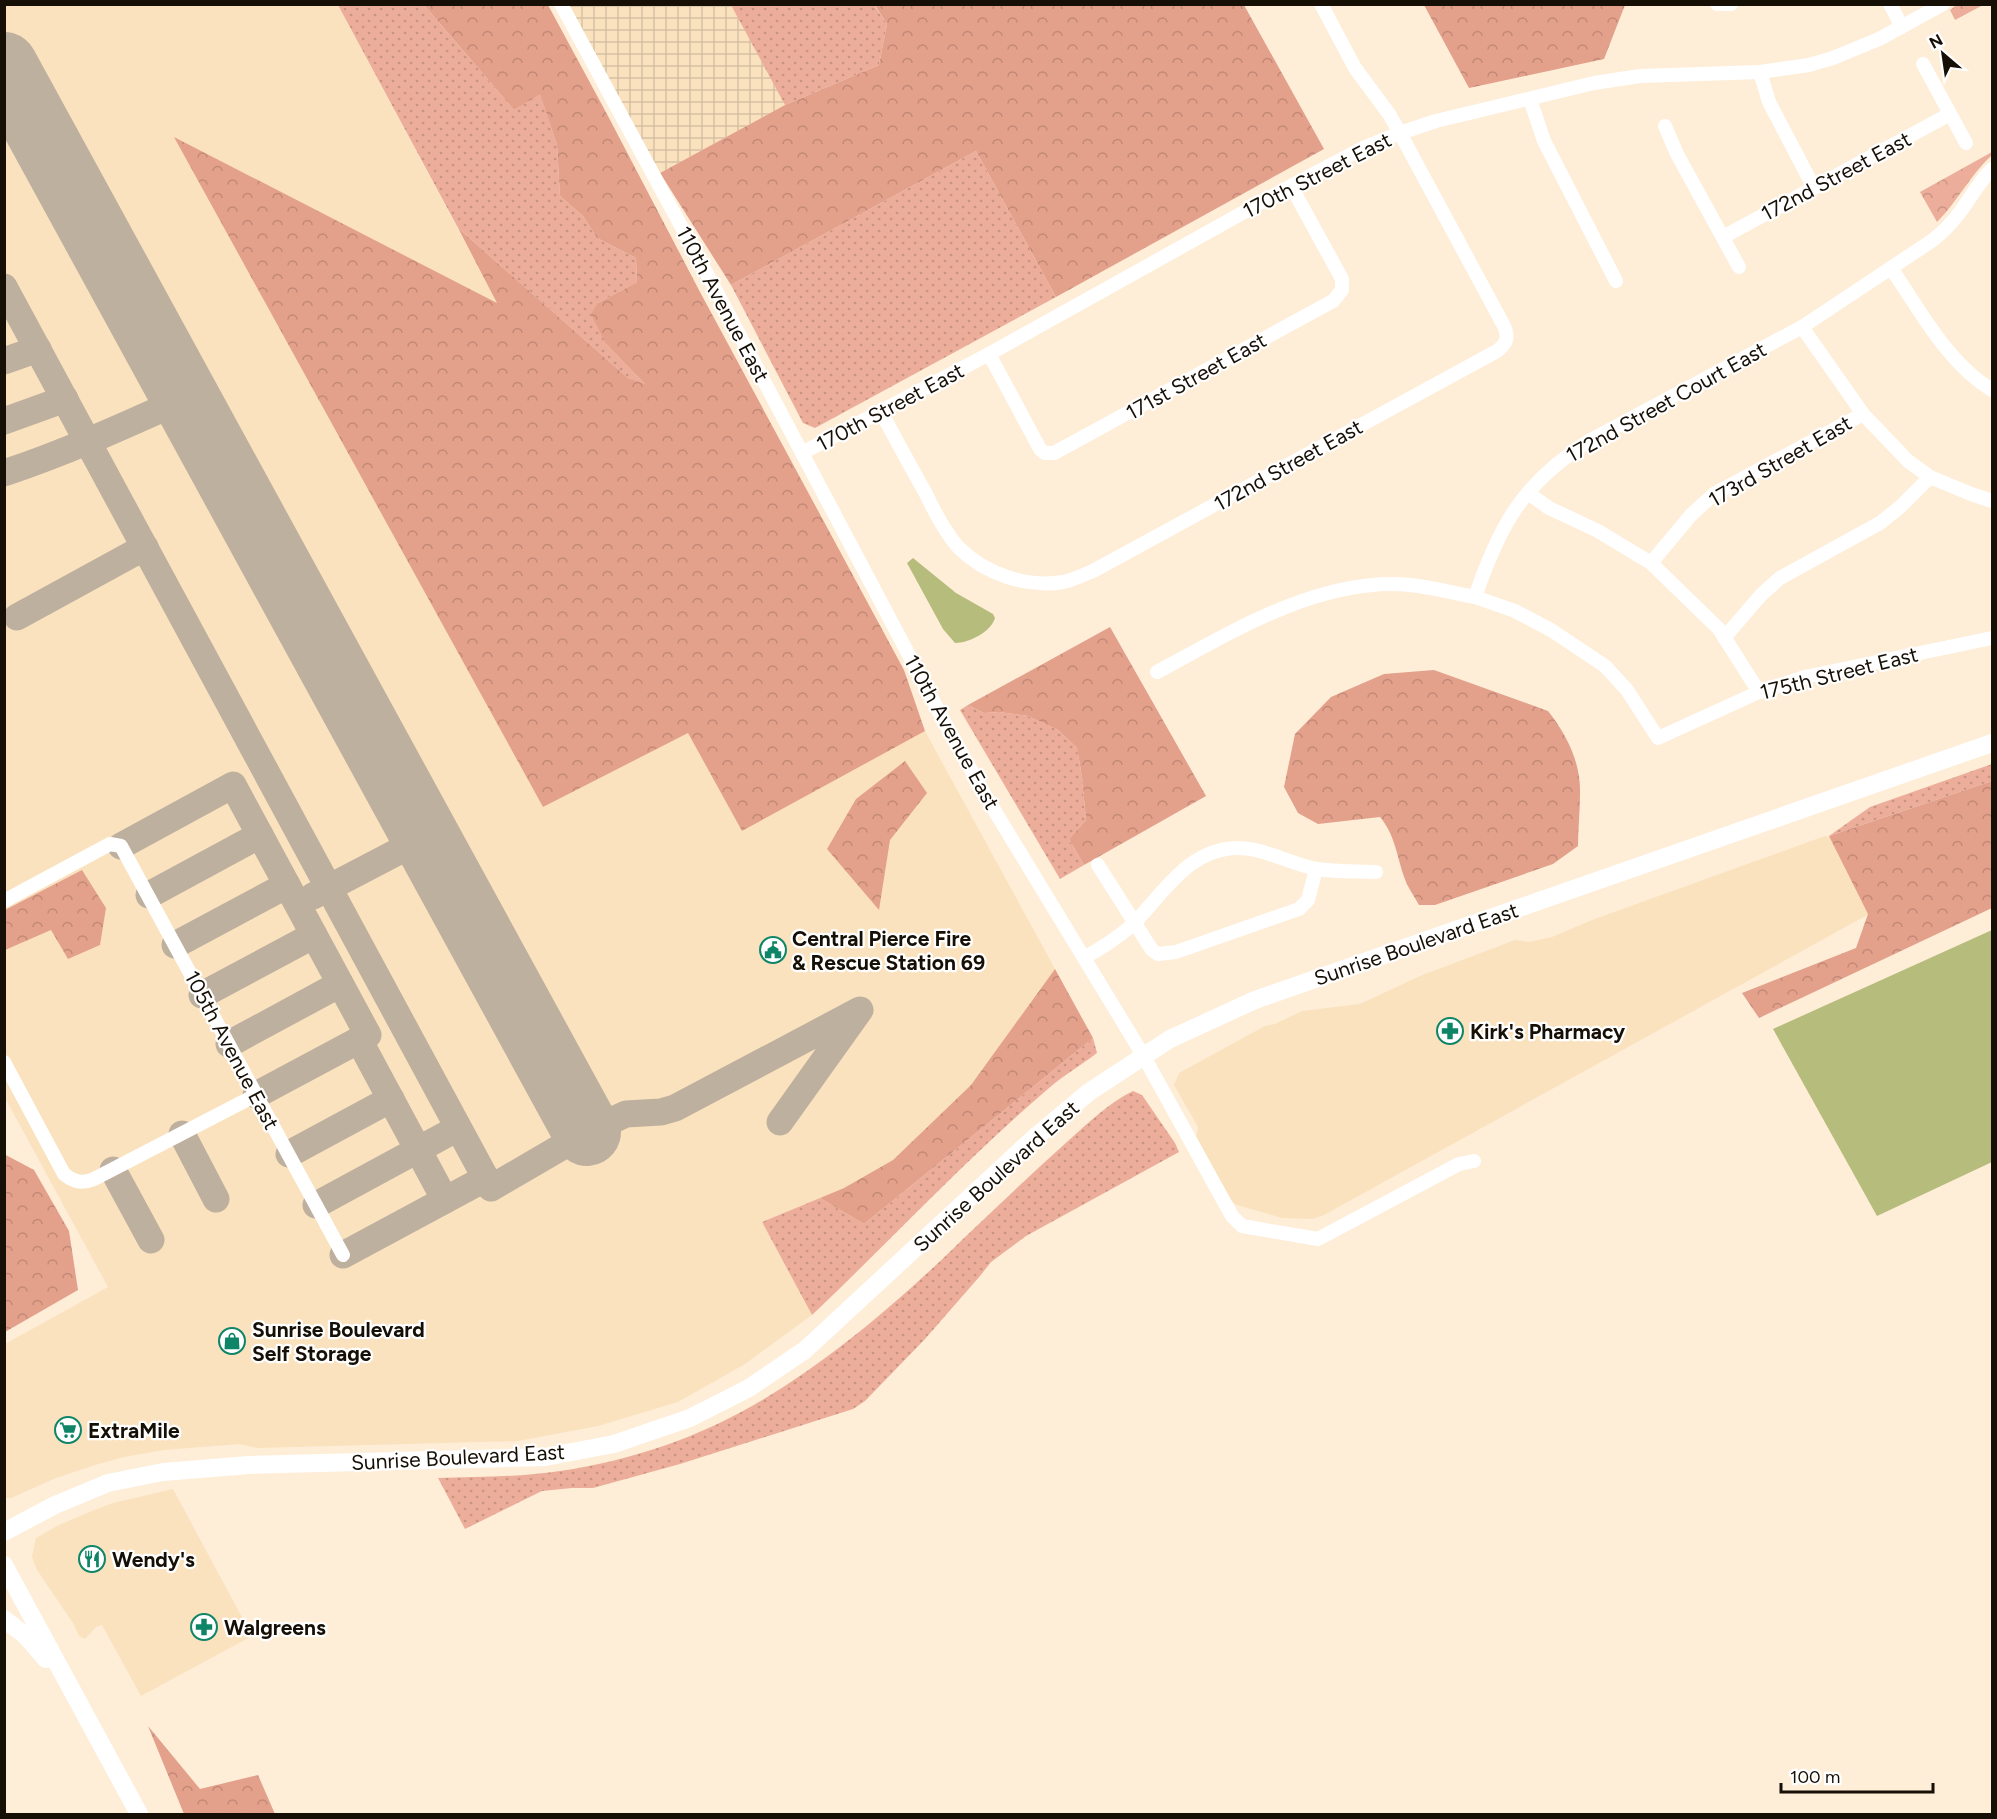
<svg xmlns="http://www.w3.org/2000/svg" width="1997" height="1819" font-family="Figtree,sans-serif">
	<defs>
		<pattern id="industrial-grid" width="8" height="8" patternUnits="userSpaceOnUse" patternTransform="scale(1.5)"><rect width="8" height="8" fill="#fbe2bf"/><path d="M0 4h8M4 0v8" fill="none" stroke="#d6c1a3"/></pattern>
		<pattern id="grass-dots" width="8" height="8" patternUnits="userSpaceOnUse" patternTransform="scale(1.5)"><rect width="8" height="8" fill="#ecae9a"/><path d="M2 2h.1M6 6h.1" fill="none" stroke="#ca9483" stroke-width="1.8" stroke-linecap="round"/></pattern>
		<pattern id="forest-crowns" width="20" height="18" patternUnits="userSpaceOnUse" patternTransform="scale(1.5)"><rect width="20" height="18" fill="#e3a08b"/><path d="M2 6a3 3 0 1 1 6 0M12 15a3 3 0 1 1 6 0" fill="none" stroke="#c28976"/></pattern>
		<pattern id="park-crowns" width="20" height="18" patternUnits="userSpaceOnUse" patternTransform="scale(1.5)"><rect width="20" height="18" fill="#ecae9a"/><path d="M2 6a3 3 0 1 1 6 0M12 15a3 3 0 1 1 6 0" fill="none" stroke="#ca9483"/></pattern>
	</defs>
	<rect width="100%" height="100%" fill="#feedd7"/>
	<g fill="#fbe2bf">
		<polygon points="5,5 338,5 498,304 175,138 543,807 688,732 742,831 925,731 1055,969 971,1085 893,1160 844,1188 762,1222 812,1315 745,1364 678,1402 598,1426 518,1441 257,1448 239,1444 164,1450 124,1457 95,1465 56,1478 11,1498 5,1498 5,1344 108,1287 5,1098"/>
		<polygon points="1825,836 1831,838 1869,914 1324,1215 1312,1219 1282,1218 1237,1205 1229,1199 1196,1139 1198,1127 1174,1085 1179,1073 1265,1026 1275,1024 1302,1011 1360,1004 1420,976 1515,940 1529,942 1552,937 1592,920"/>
		<polygon points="173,1489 252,1636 141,1696 102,1625 96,1627 85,1639 79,1636 73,1623 37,1570 32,1557 36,1538 57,1526 94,1510 113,1503"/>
	</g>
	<polygon fill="url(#industrial-grid)" points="569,5 732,5 785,105 660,173"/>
	<g fill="url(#grass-dots)">
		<polygon points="338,5 424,5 514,110 540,93 557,145 560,196 583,216 597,238 636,258 637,282 598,303 606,344 646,385 628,378 458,228"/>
		<polygon points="731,5 874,5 887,24 879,65 785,105"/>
		<polygon points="976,151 1056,297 815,428 803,423 731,285"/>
		<polygon points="968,705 984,713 999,712 1028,716 1058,730 1077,748 1082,777 1086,820 1069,839 1084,865 1060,879 960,710"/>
		<polygon points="1992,764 1992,781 1829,836 1870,807"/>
		<path d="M1093,1038L1097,1053C1081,1065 1064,1075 1049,1088C966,1159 891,1240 812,1315L762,1222L820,1198L864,1224Z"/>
		<path d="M1133,1091L1142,1095L1175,1143L1179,1152L1026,1236L991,1262L980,1276L925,1339L865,1401L853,1409L680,1464L593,1488H572L542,1491L465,1529L438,1478C479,1477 520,1477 560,1471C631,1461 703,1436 764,1399C833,1358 905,1296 962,1240C997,1207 1032,1173 1068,1141C1088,1123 1109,1103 1133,1091Z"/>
	</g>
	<g fill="url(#forest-crowns)">
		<polygon points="874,4 1244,5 1324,149 1056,297 976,151 731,285 660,173 785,105 879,65 887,24"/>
		<polygon points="424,5 548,5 608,116 700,292 904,670 925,731 742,831 688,733 543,807 174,137 497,303 458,228 628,378 645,384 606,344 591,314 598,303 637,282 636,258 597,238 583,216 560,196 557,145 540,94 514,110"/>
		<polygon points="1424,5 1625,5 1604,59 1469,88"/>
		<polygon points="1110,627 1206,796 1084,865 1069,839 1086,820 1082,777 1077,748 1058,730 1028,716 999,712 984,713 968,705"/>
		<path d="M1434,670L1548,711C1567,735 1581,763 1580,794C1580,811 1578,828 1578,846L1553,864L1435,905H1419C1416,899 1412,894 1409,888C1397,865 1398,838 1380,817L1318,824L1298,813L1284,787L1295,734L1331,697L1384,674Z"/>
		<polygon points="905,761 927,793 890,840 879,910 827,849 856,799"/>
		<polygon points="1992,781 1992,908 1759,1018 1742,993 1856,948 1868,914 1829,836"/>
		<polygon points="82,870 106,908 100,945 68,959 51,930 5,950 5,910"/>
		<polygon points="1055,969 1093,1038 864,1224 820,1198 844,1188 893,1160 971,1085"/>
		<polygon points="4,1154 34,1170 69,1231 78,1290 5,1332"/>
		<polygon points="148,1726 200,1789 258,1775 275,1814 184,1814"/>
	</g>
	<g fill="url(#park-crowns)">
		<polygon points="1958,4 1983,4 1983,5 1955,20 1950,10"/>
		<path d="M1992,152V155C1970,175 1958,201 1937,222L1920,192Z"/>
	</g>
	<g fill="#b6bc7b">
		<path d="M913,558L956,593L993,614L995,618C991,632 969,643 955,643L943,629L907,563Z"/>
		<polygon points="1992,930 1992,1162 1877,1216 1773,1029"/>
	</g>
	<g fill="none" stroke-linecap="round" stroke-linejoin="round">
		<g stroke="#beb09e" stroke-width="27">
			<polyline points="4,287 491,1188 587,1132 626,1114 661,1112 675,1108 860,1010 780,1122"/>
			<polyline points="4,361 38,349"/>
			<polyline points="4,421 65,399"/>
			<path d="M4,473C67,452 126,425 186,398"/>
			<polyline points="17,617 145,547"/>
			<polyline points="121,846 233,785 368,1035 359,1040 445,1200"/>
			<polyline points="149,895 260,835"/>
			<polyline points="313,896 426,837"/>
			<polyline points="175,945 287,885"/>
			<polyline points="202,995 314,935"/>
			<polyline points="229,1044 340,984"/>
			<polyline points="256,1095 359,1040"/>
			<polyline points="182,1134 216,1199"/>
			<polyline points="289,1154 391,1099"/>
			<polyline points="113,1170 151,1240"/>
			<polyline points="316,1205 458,1128"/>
			<polyline points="343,1255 486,1178"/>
		</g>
		<polyline stroke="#beb09e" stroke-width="68" points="4,66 587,1132"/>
		<g stroke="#fff" stroke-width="14">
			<polyline points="561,4 720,298 946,725 985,795 1143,1055 1232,1216 1242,1226 1318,1239 1459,1164 1474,1161"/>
			<polyline points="1717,4 1731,4"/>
			<polyline points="1890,4 1902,27"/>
			<polyline points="1923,64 1966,143"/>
			<polyline points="1760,72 1769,102 1814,188"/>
			<polyline points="1530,99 1544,141 1616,281"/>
			<polyline points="1665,126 1677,154 1739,267"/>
			<polyline points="1723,237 1950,114"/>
			<path d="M1891,268C1920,310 1947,363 1992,390"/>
			<polyline points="1802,327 1863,414 1908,461 1930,477 1971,494 1992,501"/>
			<polyline points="989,354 1040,449 1045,453 1054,453 1333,301 1342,290 1342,279 1291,186"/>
			<path d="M881,412C896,439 910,466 925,492C934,511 944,531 958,547C985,574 1026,588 1063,582C1073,580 1083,575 1093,571L1497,351C1507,343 1509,338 1504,326L1400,133L1389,114L1355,68L1321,4"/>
			<polyline points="802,453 989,354 1291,186 1365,147 1400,133 1436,121 1594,83 1640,76 1760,72 1809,65 1833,58 1879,39 1943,4"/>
			<polyline points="1528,493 1549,508 1598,531 1651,563 1719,629 1759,692"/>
			<polyline points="1651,563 1691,515 1714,494 1863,414"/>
			<polyline points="1475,597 1515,611 1551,630 1605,666 1627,690 1658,738 1759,692 1805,677 1992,638"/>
			<polyline points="1724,638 1761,595 1780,578 1880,523 1900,507 1930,477"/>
			<path d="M1157,672C1230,633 1308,584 1393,584C1420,584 1448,592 1475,597C1500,524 1523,483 1589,441L1802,327L1933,240C1943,232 1952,223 1960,212C1971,198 1979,181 1992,169"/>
			<polyline points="1098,865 1152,950 1158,954 1176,952 1299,909 1308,900 1316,869"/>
			<polyline points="4,901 110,844 121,846 343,1255"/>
			<path d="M1084,958C1101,948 1118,938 1133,924C1164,893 1188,849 1237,848C1265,848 1290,864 1317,869C1336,872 1357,871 1376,872"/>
			<path d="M4,1062L64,1174C74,1182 82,1184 94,1179L256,1095"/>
		</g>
		<g stroke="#fff" stroke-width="18">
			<polyline points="4,1532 55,1505 108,1483 163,1472 249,1465 545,1457 614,1444 690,1418 749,1388 805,1350 1033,1139 1089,1092 1170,1039 1255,1000 1992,743"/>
			<polyline points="4,1565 139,1814"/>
			<polyline points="4,1619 26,1636 46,1659"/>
		</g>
	</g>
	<defs>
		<symbol id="civic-ring" viewBox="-11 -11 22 22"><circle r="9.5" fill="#fff" stroke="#0e8566" stroke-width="1.5"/><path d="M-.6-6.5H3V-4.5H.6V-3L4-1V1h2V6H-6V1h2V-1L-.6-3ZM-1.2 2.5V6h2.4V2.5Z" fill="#0e8566"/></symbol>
		<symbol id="pharmacy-ring" viewBox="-11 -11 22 22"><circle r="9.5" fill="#fff" stroke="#0e8566" stroke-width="1.5"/><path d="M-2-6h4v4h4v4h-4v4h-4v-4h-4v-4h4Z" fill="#0e8566"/></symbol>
		<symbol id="shop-ring" viewBox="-11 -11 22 22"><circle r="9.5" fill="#fff" stroke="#0e8566" stroke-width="1.5"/><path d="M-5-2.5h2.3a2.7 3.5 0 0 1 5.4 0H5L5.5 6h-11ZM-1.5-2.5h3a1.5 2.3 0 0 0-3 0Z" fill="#0e8566"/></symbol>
		<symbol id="supermarket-ring" viewBox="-11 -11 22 22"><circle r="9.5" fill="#fff" stroke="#0e8566" stroke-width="1.5"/><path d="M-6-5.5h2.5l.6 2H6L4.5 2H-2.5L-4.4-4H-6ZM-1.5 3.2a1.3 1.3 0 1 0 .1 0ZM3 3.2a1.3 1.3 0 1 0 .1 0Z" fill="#0e8566"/></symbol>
		<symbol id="restaurant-ring" viewBox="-11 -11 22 22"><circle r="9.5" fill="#fff" stroke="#0e8566" stroke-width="1.5"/><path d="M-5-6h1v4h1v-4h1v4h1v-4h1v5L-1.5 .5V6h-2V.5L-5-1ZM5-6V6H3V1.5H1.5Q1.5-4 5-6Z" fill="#0e8566"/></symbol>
	</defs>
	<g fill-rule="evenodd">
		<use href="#civic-ring" x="758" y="935" width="30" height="30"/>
		<use href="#pharmacy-ring" x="1435" y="1016" width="30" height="30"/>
		<use href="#shop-ring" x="217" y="1326" width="30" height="30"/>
		<use href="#supermarket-ring" x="53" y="1415" width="30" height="30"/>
		<use href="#restaurant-ring" x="77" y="1544" width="30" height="30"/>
		<use href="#pharmacy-ring" x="189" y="1612" width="30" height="30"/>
	</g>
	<g text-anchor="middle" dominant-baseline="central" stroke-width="4.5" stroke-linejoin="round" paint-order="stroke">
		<g font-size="21" fill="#160f06" stroke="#fff">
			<text transform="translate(1317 175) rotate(-27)">170th Street East</text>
			<text transform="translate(1836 176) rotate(-28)">172nd Street East</text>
			<text transform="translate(723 304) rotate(62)">110th Avenue East</text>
			<text transform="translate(1196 376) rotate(-29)">171st Street East</text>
			<text transform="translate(1666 402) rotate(-29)">172nd Street Court East</text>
			<text transform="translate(890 407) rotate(-28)">170th Street East</text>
			<text transform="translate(1780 461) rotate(-30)">173rd Street East</text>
			<text transform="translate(1288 465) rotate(-29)">172nd Street East</text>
			<text transform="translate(1839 673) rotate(-14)">175th Street East</text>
			<text transform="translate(952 732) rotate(61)">110th Avenue East</text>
			<text transform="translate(1416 944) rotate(-19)">Sunrise Boulevard East</text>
			<text transform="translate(232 1050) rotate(62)">105th Avenue East</text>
			<text transform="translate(996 1176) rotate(-42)">Sunrise Boulevard East</text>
			<text transform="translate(458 1457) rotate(-3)">Sunrise Boulevard East</text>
		</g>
		<g font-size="21" font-weight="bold" fill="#160f06" stroke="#fff" text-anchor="start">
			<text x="792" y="938">Central Pierce Fire<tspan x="792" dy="24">&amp; Rescue Station 69</tspan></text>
			<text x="1470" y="1031">Kirk's Pharmacy</text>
			<text x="252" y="1329">Sunrise Boulevard<tspan x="252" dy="24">Self Storage</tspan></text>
			<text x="88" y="1430">ExtraMile</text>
			<text x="112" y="1559">Wendy's</text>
			<text x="224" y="1627">Walgreens</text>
		</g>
	</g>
	<rect width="1997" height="1819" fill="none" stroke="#160f06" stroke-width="12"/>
	<g transform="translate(1943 54) rotate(331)" stroke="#ffffff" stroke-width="4.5" paint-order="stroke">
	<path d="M0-4.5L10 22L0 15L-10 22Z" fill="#160f06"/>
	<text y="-9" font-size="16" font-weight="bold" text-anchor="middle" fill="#160f06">N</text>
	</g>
	<path d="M1781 1783v9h152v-9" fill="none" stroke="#160f06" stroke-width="3"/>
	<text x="1790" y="1783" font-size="18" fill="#160f06" stroke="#ffffff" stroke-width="4.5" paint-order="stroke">100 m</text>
</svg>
